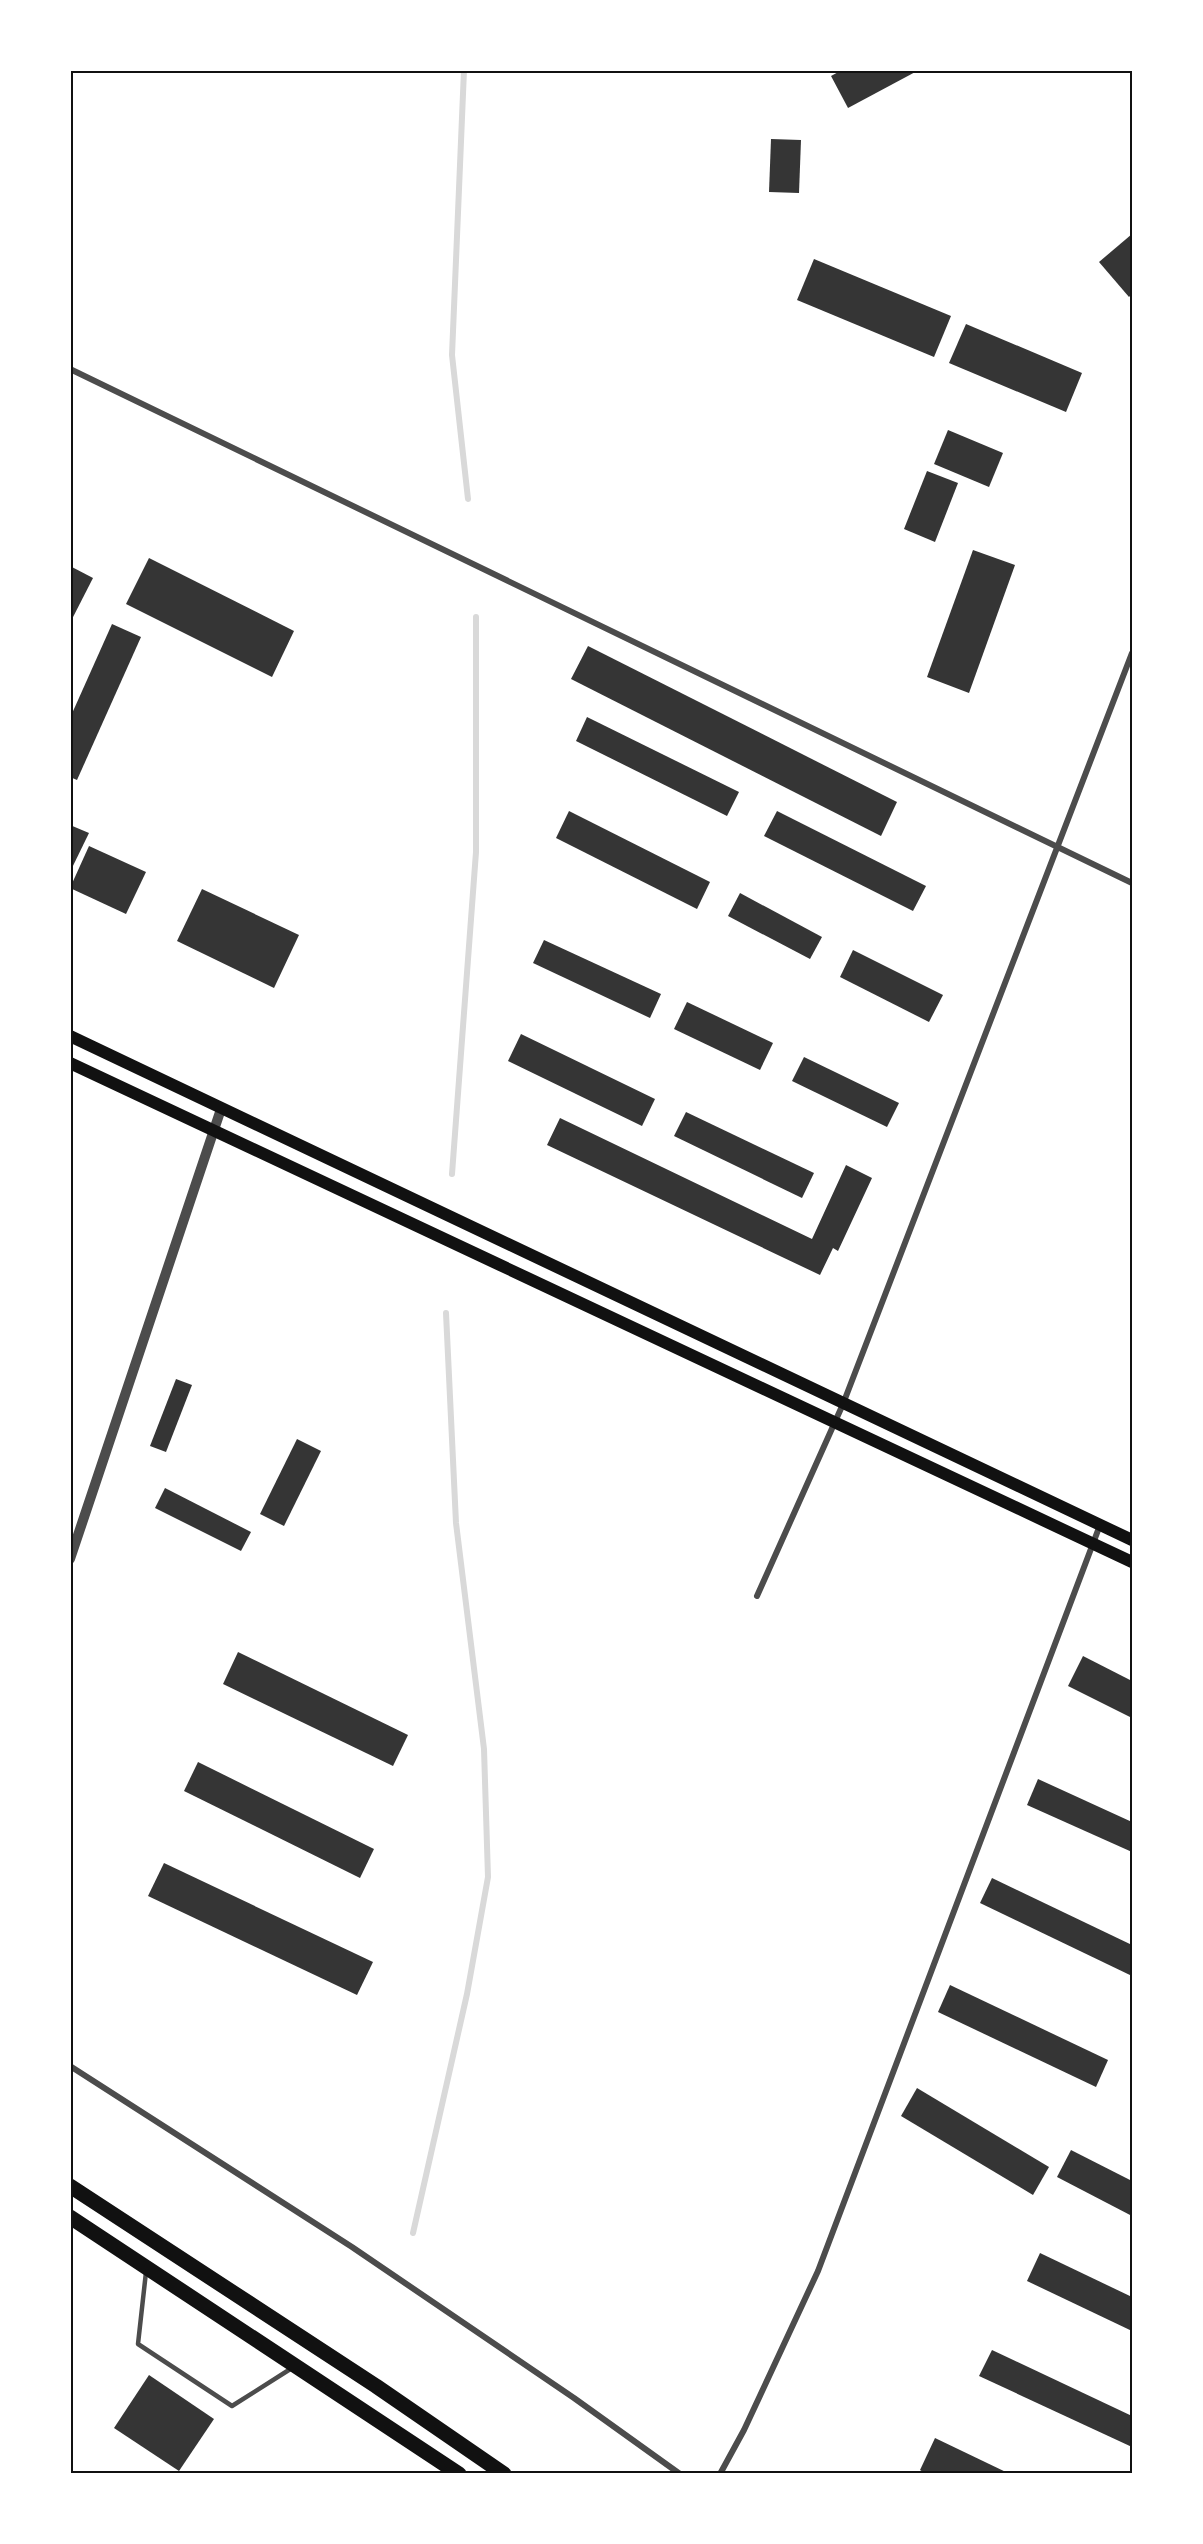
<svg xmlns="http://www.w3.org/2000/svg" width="1203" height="2544" font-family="'IBM Plex Sans',sans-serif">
	<rect width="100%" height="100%" fill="#fff"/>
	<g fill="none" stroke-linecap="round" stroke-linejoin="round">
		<g stroke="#d9d9d9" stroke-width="6">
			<polyline points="464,70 452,355 468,499"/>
			<polyline points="452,1174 476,852 476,617"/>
			<polyline points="413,2233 467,1994 488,1877 484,1749 456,1523 446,1313"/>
		</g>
	</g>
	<g fill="#353535">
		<polygon points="842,70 919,70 848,108 831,76"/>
		<polygon points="771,139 801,140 799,193 769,192"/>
		<polygon points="1132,234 1132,294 1129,297 1099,262"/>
		<polygon points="814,259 951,316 934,357 797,300"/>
		<polygon points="966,324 1082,373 1066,412 949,363"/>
		<polygon points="948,430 1003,453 989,487 934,464"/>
		<polygon points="927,471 958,483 935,542 904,529"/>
		<polygon points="973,550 1015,565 969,693 927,677"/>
		<polygon points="149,558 294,631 272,677 126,604"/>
		<polygon points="70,566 93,578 70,623"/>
		<polygon points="112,624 141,637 77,780 70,777 70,718"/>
		<polygon points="588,646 897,802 881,836 571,679"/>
		<polygon points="587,717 739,792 727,816 576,741"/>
		<polygon points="569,811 710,882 697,909 556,838"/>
		<polygon points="777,811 926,886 913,911 764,836"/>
		<polygon points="70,825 89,833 70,872"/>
		<polygon points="89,846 146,872 126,914 70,888"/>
		<polygon points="202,889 299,935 274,988 177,941"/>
		<polygon points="740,893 822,937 810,959 728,916"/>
		<polygon points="544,940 661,994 650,1018 533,963"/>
		<polygon points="853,950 943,995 929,1022 840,977"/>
		<polygon points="687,1002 773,1043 760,1070 674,1029"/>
		<polygon points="521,1034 655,1099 642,1126 508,1061"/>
		<polygon points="804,1057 899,1103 887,1127 792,1081"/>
		<polygon points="686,1112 814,1173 802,1198 674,1136"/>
		<polygon points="560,1118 812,1239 846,1165 872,1178 838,1251 833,1248 820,1275 547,1145"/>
		<polygon points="176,1379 192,1385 166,1452 150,1446"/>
		<polygon points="297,1439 321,1451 284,1526 260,1514"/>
		<polygon points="165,1488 251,1532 241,1551 155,1508"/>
		<polygon points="238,1652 408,1735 393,1766 223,1684"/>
		<polygon points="1083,1656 1132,1681 1132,1718 1068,1686"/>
		<polygon points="198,1762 374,1849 360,1878 184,1791"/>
		<polygon points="1038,1779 1132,1822 1132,1852 1027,1805"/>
		<polygon points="164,1863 373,1962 357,1995 148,1896"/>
		<polygon points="992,1878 1132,1945 1132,1976 980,1903"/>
		<polygon points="950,1985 1108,2060 1096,2087 938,2012"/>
		<polygon points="917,2088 1049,2167 1033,2195 901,2116"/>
		<polygon points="1071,2150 1132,2181 1132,2216 1057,2177"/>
		<polygon points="1040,2253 1132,2297 1132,2331 1027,2281"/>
		<polygon points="992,2350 1132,2416 1132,2447 979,2376"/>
		<polygon points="149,2375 214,2419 179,2471 114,2428"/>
		<polygon points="935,2438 1010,2474 926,2474 920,2470"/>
	</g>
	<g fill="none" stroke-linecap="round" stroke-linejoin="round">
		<polyline stroke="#4c4c4c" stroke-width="4.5" points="146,2272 138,2344 232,2406 292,2368"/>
		<g stroke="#4c4c4c" stroke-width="6">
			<polyline points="70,369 1132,883"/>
			<polyline points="757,1596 843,1404 1132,653"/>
			<polyline points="70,2066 352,2247 574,2398 680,2474"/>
			<polyline points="720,2474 744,2430 818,2271 1100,1525"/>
		</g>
		<polyline stroke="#4c4c4c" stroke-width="10" points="70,1559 221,1109"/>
		<g stroke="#111" stroke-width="12">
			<polyline points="70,1036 1132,1540"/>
			<polyline points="70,1063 1132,1562"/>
		</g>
		<g stroke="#111" stroke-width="15">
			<polyline points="70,2186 376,2386 504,2474"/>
			<polyline points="70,2217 459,2474"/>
		</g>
	</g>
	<rect width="1203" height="2544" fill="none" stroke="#ffffff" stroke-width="144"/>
	<rect x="72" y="72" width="1059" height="2400" fill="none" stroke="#111" stroke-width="2"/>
</svg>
